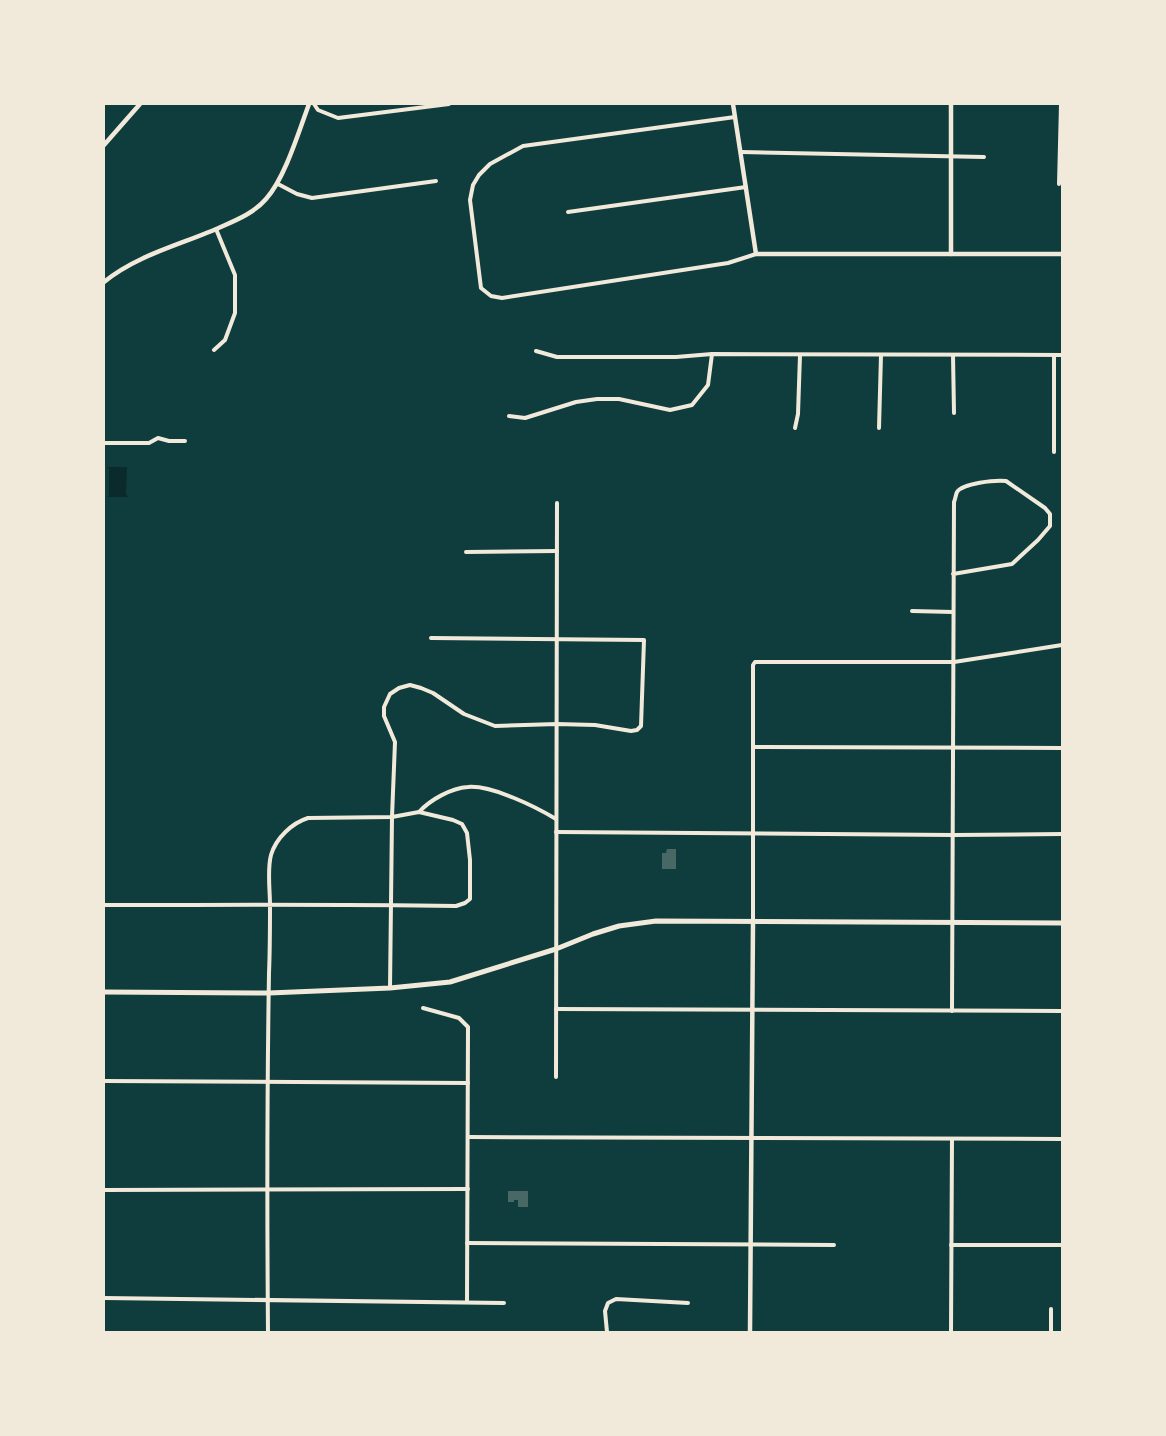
<svg xmlns="http://www.w3.org/2000/svg" width="1166" height="1436" font-family="'Public Sans',sans-serif">
	<rect width="100%" height="100%" fill="#0f3d3e"/>
	<polygon fill="#0a2a2b" points="107,467 127,467 126,494 128,497 107,497 109,495 109,469"/>
	<g fill="#486865">
		<polygon points="667,849 676,849 676,869 662,869 662,853 666,853"/>
		<polygon points="508,1191 528,1191 528,1207 518,1207 518,1200 514,1200 514,1202 508,1202"/>
	</g>
	<g fill="none" stroke-linecap="round" stroke-linejoin="round">
		<g stroke="#f1e9da" stroke-width="4">
			<polyline points="314,104 318,110 338,118 449,104"/>
			<polyline points="735,117 523,146 490,164 479,175 473,185 470,200 481,288 491,296 502,298 728,263 756,254"/>
			<polyline points="741,152 984,157"/>
			<polyline points="278,184 297,194 312,198 436,181"/>
			<polyline points="1059,184 1061,104"/>
			<polyline points="568,212 746,187"/>
			<polyline points="214,350 225,340 235,313 235,275 216,229"/>
			<polyline points="536,351 557,357 676,357 712,354 1062,355"/>
			<polyline points="953,355 954,413"/>
			<polyline points="1054,355 1054,452"/>
			<polyline points="509,416 525,418 576,402 597,399 619,399 670,410 692,405 708,385 712,354"/>
			<polyline points="795,428 798,414 800,355"/>
			<polyline points="879,428 881,355"/>
			<polyline points="104,443 149,443 158,438 169,441 185,441"/>
			<polyline points="466,552 557,551"/>
			<polyline points="912,611 953,612"/>
			<polyline points="754,747 1062,748"/>
			<path d="M419,812C430,800 451,788 468,787C492,785 536,807 556,819"/>
			<polyline points="556,832 953,835 1062,834"/>
			<path d="M104,905C221,905 338,904 456,906L465,903L470,899V860L467,833L462,824L453,820L419,812L392,817L308,818C292,823 276,838 271,855C267,870 270,889 270,905C270,928 270,950 269,973C267,1093 267,1213 268,1332"/>
			<polyline points="753,922 753,665 755,662 954,662 1062,645"/>
			<polyline points="390,988 392,817 395,742 384,716 384,707 390,694 399,688 410,685 421,688 433,693 464,714 495,726 557,724 595,725 631,731 637,730 641,726 644,640 431,638"/>
			<polyline points="423,1008 459,1018 468,1027 467,1302"/>
			<polyline points="556,1009 1062,1011"/>
			<path d="M952,1011C953,841 953,672 954,502C955,500 956,494 957,492C963,483 995,480 1006,481L1045,508L1050,514V526L1038,540L1012,564L953,574"/>
			<polyline points="556,1077 557,503"/>
			<polyline points="104,1081 468,1083"/>
			<polyline points="468,1137 1062,1139"/>
			<polyline points="104,1190 468,1189"/>
			<polyline points="467,1243 834,1245"/>
			<polyline points="951,1245 1062,1245"/>
			<polyline points="104,1298 504,1303"/>
			<polyline points="1051,1309 1051,1332"/>
			<polyline points="607,1332 605,1311 608,1303 616,1299 688,1303"/>
			<polyline points="951,1332 952,1139"/>
		</g>
		<g stroke="#f1e9da" stroke-width="4.5">
			<polyline points="733,104 756,254 1062,254"/>
			<polyline points="104,145 140,104"/>
			<polyline points="951,254 951,104"/>
			<path d="M104,282C138,254 184,244 223,226C239,219 255,212 266,199C285,178 299,131 309,104"/>
			<polyline points="750,1332 753,922"/>
		</g>
		<polyline stroke="#f1e9da" stroke-width="5" points="104,992 269,993 390,988 450,982 556,949 593,934 619,926 656,921 1062,923"/>
	</g>
	<rect width="1166" height="1436" fill="none" stroke="#f1e9da" stroke-width="210"/>
</svg>
